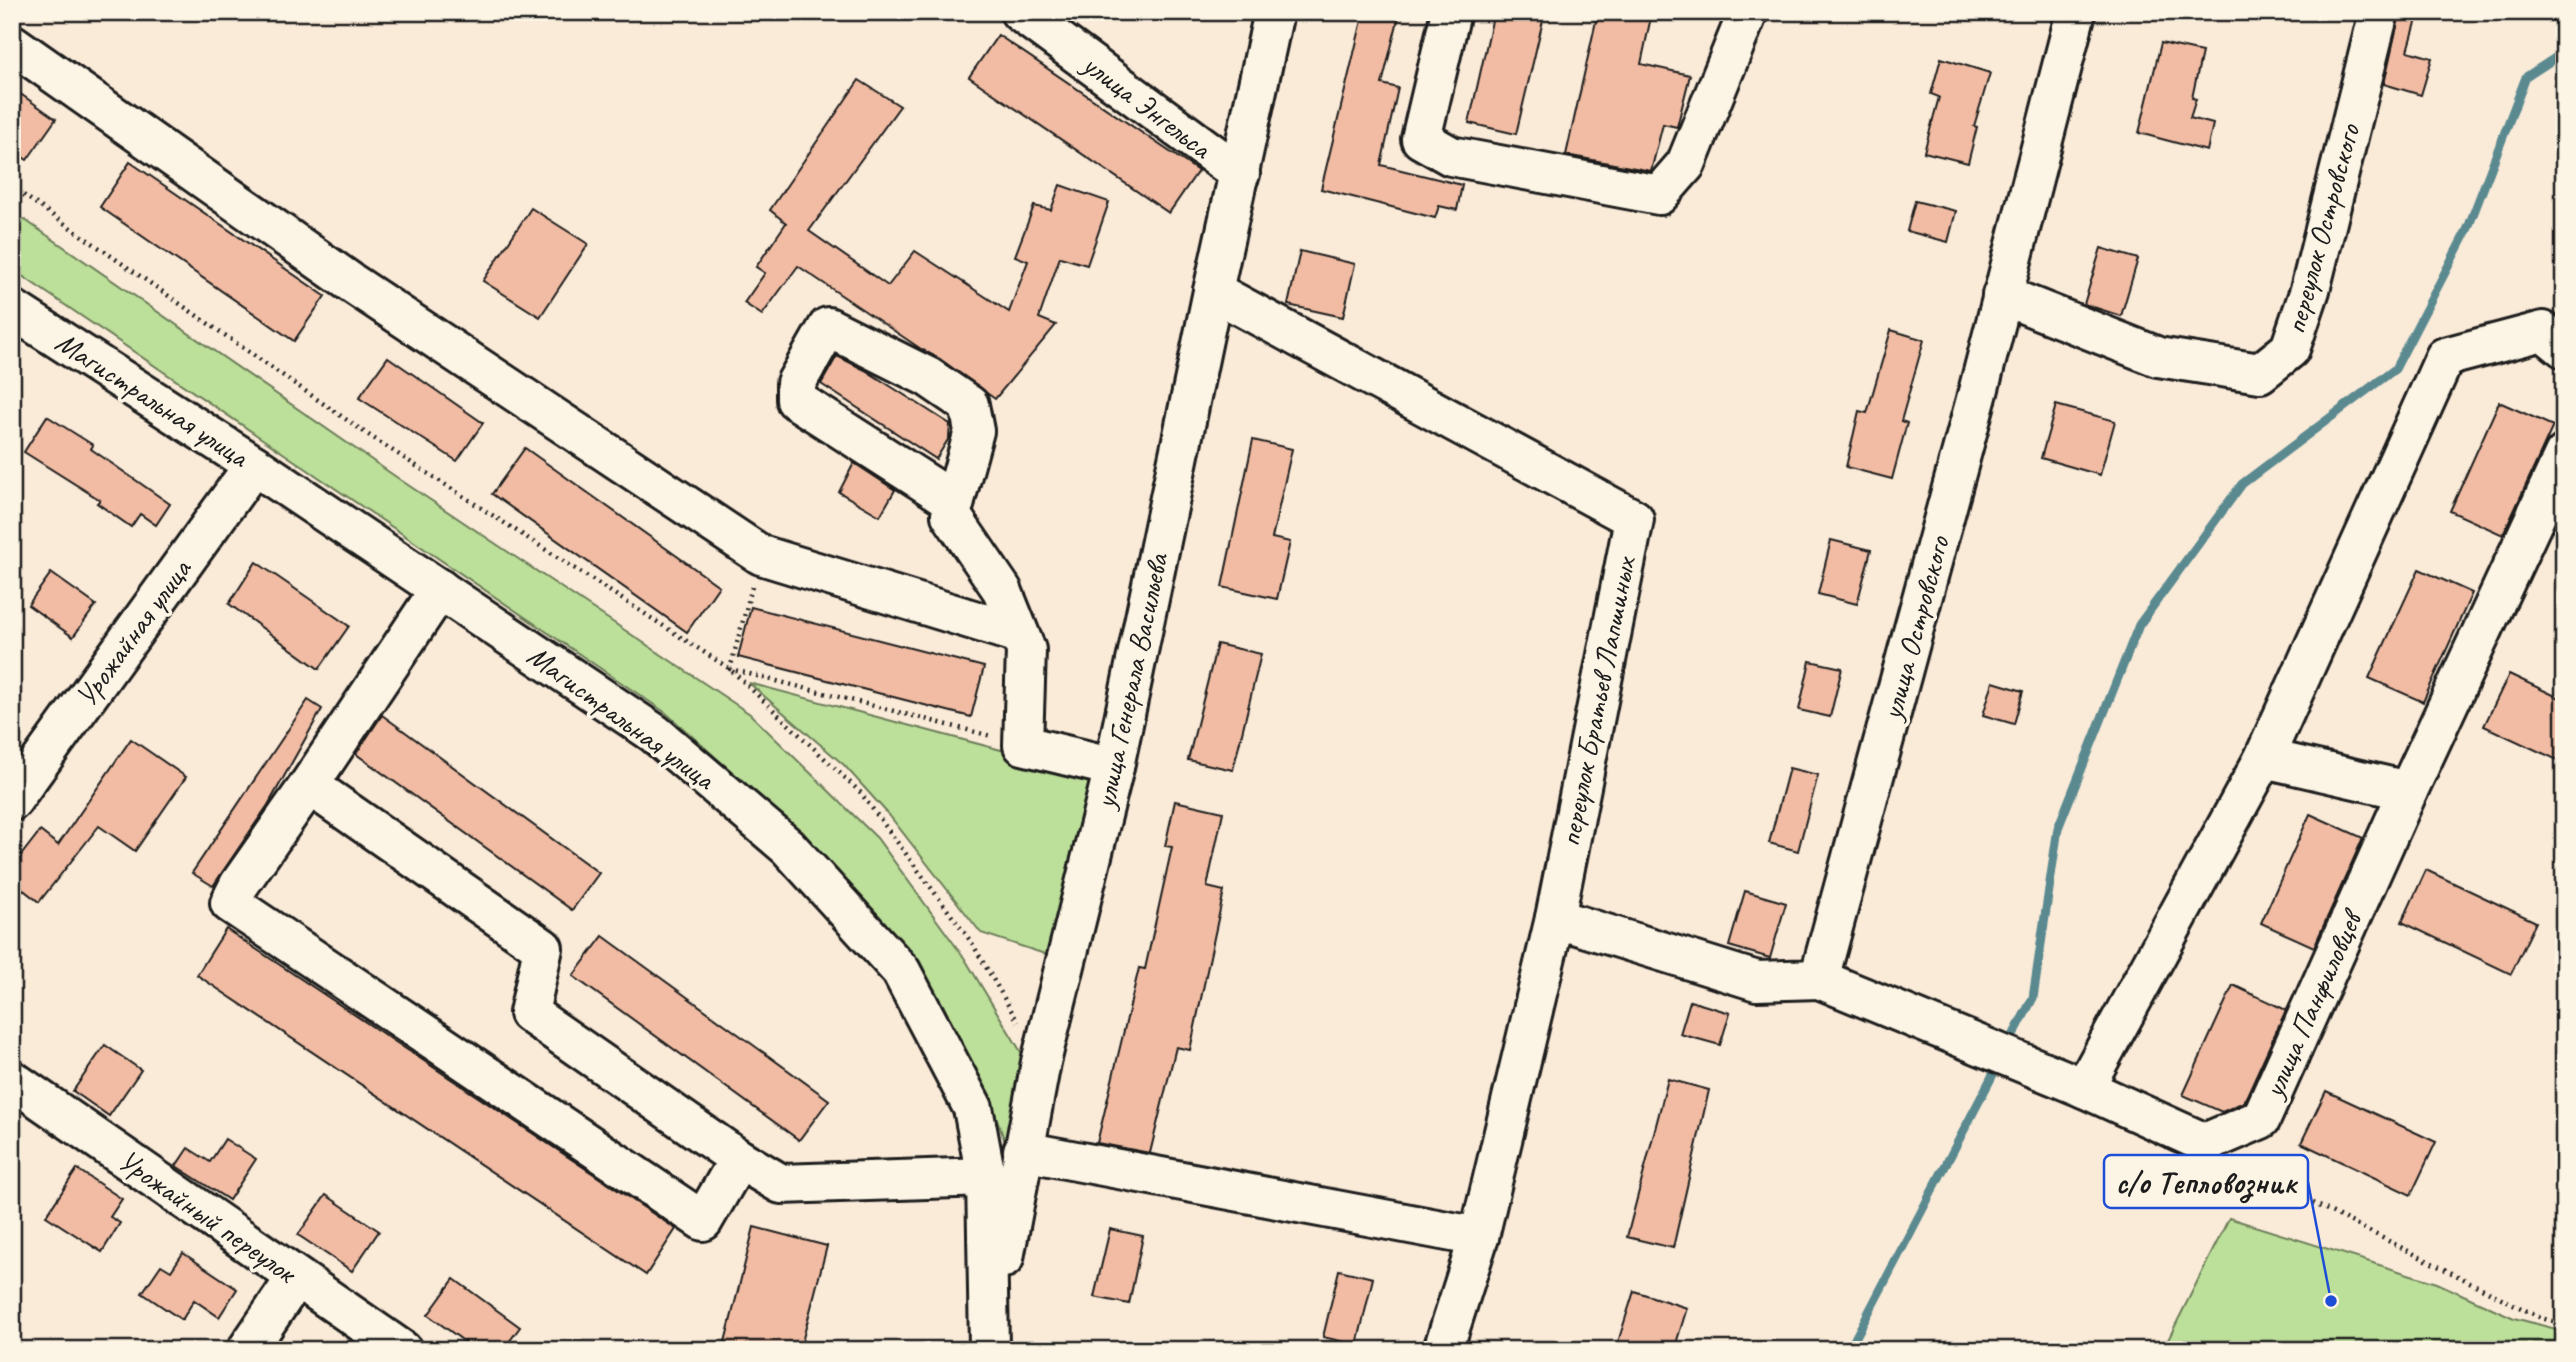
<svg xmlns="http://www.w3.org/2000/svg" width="2576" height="1362" font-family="Caveat,sans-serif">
	<rect width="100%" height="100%" fill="#faead8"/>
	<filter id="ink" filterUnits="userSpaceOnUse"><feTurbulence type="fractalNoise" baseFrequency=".0143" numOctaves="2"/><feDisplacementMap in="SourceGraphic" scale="14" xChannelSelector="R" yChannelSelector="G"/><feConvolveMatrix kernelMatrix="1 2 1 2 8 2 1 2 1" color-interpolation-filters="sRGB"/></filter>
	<g filter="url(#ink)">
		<g fill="#bcdf99" stroke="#6c7e5a" stroke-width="2">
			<polygon points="12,211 402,481 750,714 877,838 965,959 1024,1057 1008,1150 993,1108 942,1003 815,846 666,713 12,269"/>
			<polygon points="749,683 1095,775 1054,957 981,933 889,815 844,765"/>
			<polygon points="2229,1218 2437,1283 2514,1318 2564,1331 2564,1350 2163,1350"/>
		</g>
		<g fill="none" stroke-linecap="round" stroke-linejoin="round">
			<g stroke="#5a8a90" stroke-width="9">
				<polyline points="2007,1047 2033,998 2058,828 2139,625 2242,484 2395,369 2468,228 2526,77 2564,52"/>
				<polyline points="1849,1350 1999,1063"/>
			</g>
		</g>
		<g fill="#f1bca3" stroke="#1c1c1c" stroke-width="2">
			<polygon points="1364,12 1400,12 1382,84 1398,88 1381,165 1462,185 1457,210 1439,206 1435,218 1321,189"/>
			<polygon points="1494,12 1545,12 1516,134 1469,123"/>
			<polygon points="1598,12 1652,12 1641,64 1690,75 1677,127 1663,124 1651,171 1566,155"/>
			<polygon points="2400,12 2419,12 2408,51 2432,58 2421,95 2384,84"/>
			<polygon points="998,35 1198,171 1169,213 969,77"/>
			<polygon points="2161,43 2202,52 2192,98 2196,99 2190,118 2213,124 2207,151 2139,133"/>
			<polygon points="1941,58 1990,73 1974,126 1977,127 1968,163 1924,152 1939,97 1931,94"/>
			<polygon points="859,80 900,106 809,231 888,286 915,251 1009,312 1028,261 1015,256 1034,206 1051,210 1060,185 1109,202 1087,265 1060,257 1039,318 1056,325 995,399 940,359 921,349 798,266 762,315 744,303 765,273 756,267 786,223 770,210"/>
			<polygon points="12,88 56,119 27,160 12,150"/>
			<polygon points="130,162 325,296 294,341 100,207"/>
			<polygon points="1915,201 1956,211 1948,242 1907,231"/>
			<polygon points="531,208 588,244 540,317 483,281"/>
			<polygon points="2101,248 2138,259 2121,316 2084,304"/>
			<polygon points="1300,251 1355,264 1343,317 1288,305"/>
			<polygon points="1891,330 1924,340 1901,421 1907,423 1892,479 1846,467 1859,411 1867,413"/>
			<polygon points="837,356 865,370 950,424 949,438 936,459 821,384"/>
			<polygon points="388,357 483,423 457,461 359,398"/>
			<polygon points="2499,402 2553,426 2503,535 2450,511"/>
			<polygon points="2056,405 2115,421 2100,475 2041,458"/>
			<polygon points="47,416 93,445 91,449 170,504 156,525 140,514 131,527 97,503 100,500 24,452"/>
			<polygon points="1253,440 1292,449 1272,538 1290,542 1277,599 1222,587"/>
			<polygon points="525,448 719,586 687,632 492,494"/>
			<polygon points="854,463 895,490 880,516 839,492"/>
			<polygon points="1831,540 1871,550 1857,604 1818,594"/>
			<polygon points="256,562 349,626 319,669 229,604"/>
			<polygon points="2419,569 2472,593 2423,702 2369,678"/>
			<polygon points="51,573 96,605 73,637 28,605"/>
			<polygon points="751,607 984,667 971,717 738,657"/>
			<polygon points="1217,644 1261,654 1233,770 1188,760"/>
			<polygon points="1810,661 1842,668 1830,717 1799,710"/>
			<polygon points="2509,674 2564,700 2564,763 2484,726"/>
			<polygon points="1993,682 2023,691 2014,724 1983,715"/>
			<polygon points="308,700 322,709 268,805 213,886 192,873"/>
			<polygon points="382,715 599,873 572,910 356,754"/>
			<polygon points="131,739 186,777 135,851 99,826 39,902 12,881 12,867 40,831 58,845"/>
			<polygon points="1789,768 1818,775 1798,851 1769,843"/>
			<polygon points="1175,801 1223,812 1207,887 1224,891 1190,1050 1176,1047 1150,1153 1097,1143 1139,968 1145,969 1172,847 1165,846"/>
			<polygon points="2310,814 2363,838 2314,947 2261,923"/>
			<polygon points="2426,870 2536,922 2511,974 2402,922"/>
			<polygon points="1745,891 1786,903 1770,958 1729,946"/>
			<polygon points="226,929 676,1229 646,1275 197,975"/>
			<polygon points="603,936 829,1100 799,1140 573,976"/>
			<polygon points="2233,985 2286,1010 2244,1102 2222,1112 2183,1095"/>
			<polygon points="1690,1001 1730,1013 1720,1045 1680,1034"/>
			<polygon points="105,1045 141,1070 109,1116 73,1091"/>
			<polygon points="1668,1079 1709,1090 1673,1248 1627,1237"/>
			<polygon points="2326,1091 2436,1142 2411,1195 2301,1143"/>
			<polygon points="225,1139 256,1159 229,1200 176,1166 188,1148 210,1162"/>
			<polygon points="77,1169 122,1199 110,1217 120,1223 102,1252 46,1216"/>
			<polygon points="326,1195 379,1231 352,1271 298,1235"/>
			<polygon points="754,1227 827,1246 800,1350 738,1350 724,1346"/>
			<polygon points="1110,1229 1143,1236 1129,1304 1094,1297"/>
			<polygon points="183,1253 237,1289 219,1317 194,1300 182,1320 142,1293 161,1265 171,1271"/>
			<polygon points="1339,1270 1373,1278 1357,1345 1323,1337"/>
			<polygon points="454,1279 520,1327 503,1350 476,1350 428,1315"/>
			<polygon points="1634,1291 1687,1308 1674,1350 1641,1350 1618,1342"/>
		</g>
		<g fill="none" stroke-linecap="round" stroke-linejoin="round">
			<defs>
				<g id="minor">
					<polyline points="1020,12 1240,174"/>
					<polyline points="1451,12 1421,139 1451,156 1659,195 1686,164 1748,12"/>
					<polyline points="12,44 350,282 761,555 1019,634"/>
					<polyline points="1213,291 1634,519 1555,918 1479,1237 1443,1350"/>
					<polyline points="2002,295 2158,357 2260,373 2290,349 2310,290 2379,12"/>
					<polyline points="955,502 796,400 796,383 828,327 928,377 969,405 974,431 951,515 1002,590 1026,650 1023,745 1114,767"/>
					<polyline points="440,589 309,785 239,885 230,903 703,1221 739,1159 781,1184 986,1177"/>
					<polyline points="2264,758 2408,791"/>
					<polyline points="309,785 543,948 529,1013 739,1159"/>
					<polyline points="12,801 254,465"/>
					<polyline points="1555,918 1757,981 1819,979 1978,392 2076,12"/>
					<polyline points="1819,979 2084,1088 2205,1143 2261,1119 2408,791 2564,455"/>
					<polyline points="12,1080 402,1350"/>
					<polyline points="2084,1088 2264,758 2445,357 2543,331 2564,348"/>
					<polyline points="1023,1151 1479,1237"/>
					<polyline points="247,1350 296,1278"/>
				</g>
				<g id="major">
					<polyline points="12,309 254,465 654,733 788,847 901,971 973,1108 986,1177 989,1347"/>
					<polyline points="1004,1258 1041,1062 1114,767 1213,291 1274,12"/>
				</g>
			</defs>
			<use href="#minor" stroke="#1c1c1c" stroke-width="44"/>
			<use href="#major" stroke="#1c1c1c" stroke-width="44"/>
			<g stroke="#1c1c1c" stroke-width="4.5" stroke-dasharray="2 5" stroke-linecap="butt">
				<polyline points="12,187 367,434 730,669 860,792 972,943 1018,1022"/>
				<polyline points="752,587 730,669 991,736"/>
				<polyline points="2238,1165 2541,1318 2564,1324"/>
			</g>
			<use href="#minor" stroke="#fcf5e5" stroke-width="38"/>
			<use href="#major" stroke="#fcf5e5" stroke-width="38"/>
		</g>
	</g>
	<g text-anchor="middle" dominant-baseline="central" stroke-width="7" stroke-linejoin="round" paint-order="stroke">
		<g font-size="30" fill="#1c1c1c" stroke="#fcf5e5">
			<text transform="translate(1147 106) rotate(37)">улица Энгельса</text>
			<text transform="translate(2322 229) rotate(-75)">переулок Островского</text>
			<text transform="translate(152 399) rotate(33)">Магистральная улица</text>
			<text transform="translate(1915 628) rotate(-75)">улица Островского</text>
			<text transform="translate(133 633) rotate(-54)">Урожайная улица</text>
			<text transform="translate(1131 681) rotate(-78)">улица Генерала Васильева</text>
			<text transform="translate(1597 702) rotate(-79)">переулок Братьев Лапшиных</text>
			<text transform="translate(621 717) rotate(36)">Магистральная улица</text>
			<text transform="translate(2312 1005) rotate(-66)">улица Панфиловцев</text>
			<text transform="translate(207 1216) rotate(35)">Урожайный переулок</text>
		</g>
	</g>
	<path fill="none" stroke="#1d4ed8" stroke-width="2.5" d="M2331 1301L2308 1182"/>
	<circle fill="#1d4ed8" stroke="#fcf5e5" stroke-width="2.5" cx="2331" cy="1301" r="7"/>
	<rect fill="#fcf5e5" stroke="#1d4ed8" stroke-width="2.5" x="2104" y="1155" width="204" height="53" rx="7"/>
	<g font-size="32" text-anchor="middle" font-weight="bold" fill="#1c1c1c">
		<text x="2206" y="1193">с/о Тепловозник</text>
	</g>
	<rect width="2576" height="1362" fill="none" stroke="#fcf5e5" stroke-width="42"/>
	<rect x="21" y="21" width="2534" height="1320" fill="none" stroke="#1c1c1c" stroke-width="2.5" filter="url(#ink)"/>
</svg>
